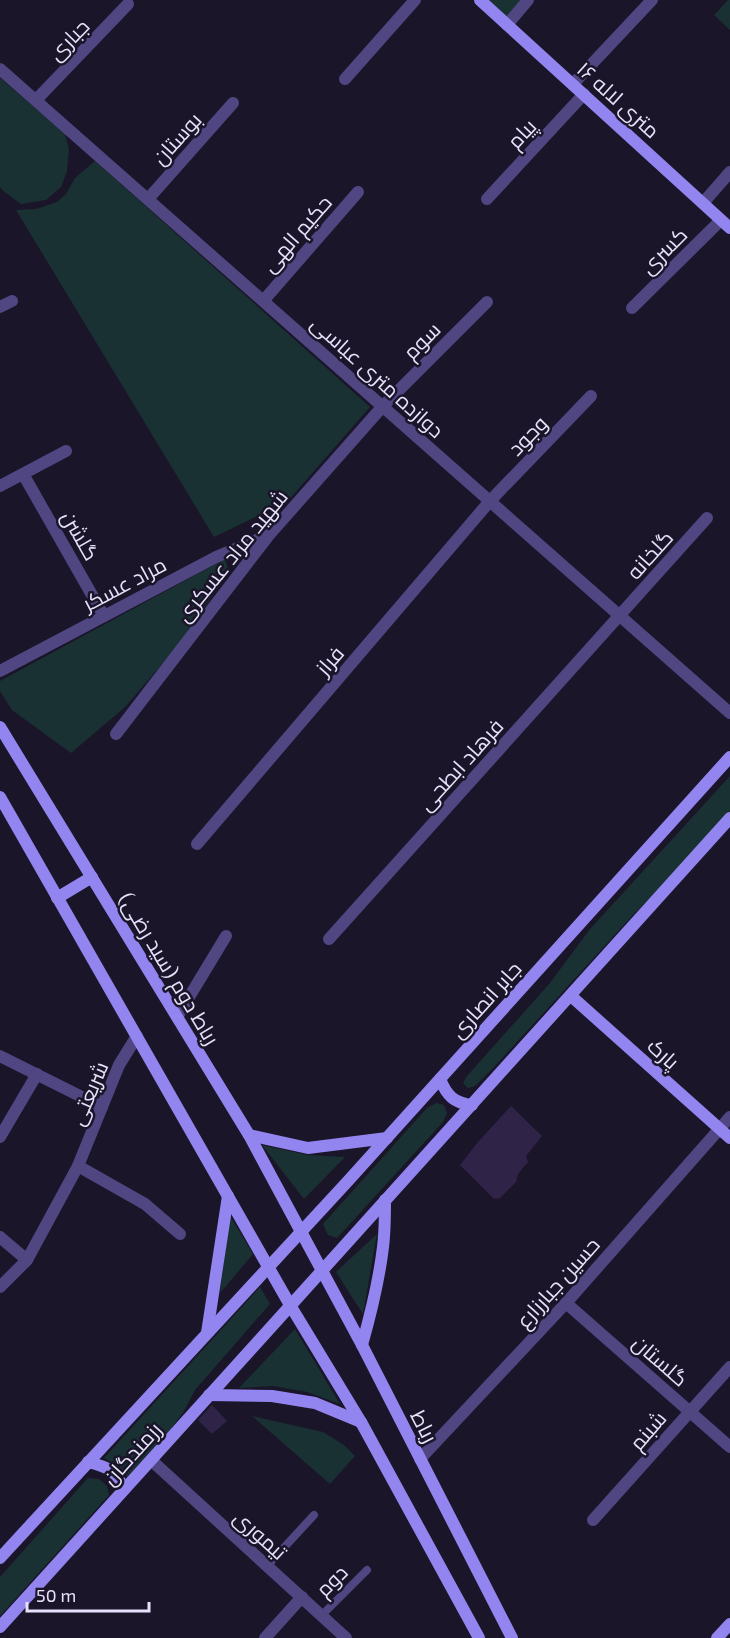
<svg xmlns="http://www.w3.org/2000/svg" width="730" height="1638" font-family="'Exo 2',Cairo,sans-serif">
	<rect width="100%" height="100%" fill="#1b152a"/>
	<g fill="#193133">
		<polygon points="480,0 528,0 507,25"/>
		<polygon points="728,0 730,0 730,30 714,15"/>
		<polygon points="0,78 65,134 69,149 67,171 61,187 46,200 21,204 2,190 0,187"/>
		<polygon points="95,161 370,407 287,502 214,537 16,210 36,209 57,202 66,194 75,178"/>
		<polygon points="225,559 229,572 175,649 125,707 71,753 12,710 0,691 0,681"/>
		<polygon points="730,776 730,818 633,915 495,1066 475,1086 468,1088 463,1083 467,1076 550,983 590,929"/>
		<polygon points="436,1103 444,1105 447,1113 443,1122 337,1238 328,1235 323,1224 427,1108"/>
		<polygon points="262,1145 308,1155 345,1157 304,1199"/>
		<polygon points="230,1216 253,1254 220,1293"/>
		<polygon points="377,1234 363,1314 336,1272"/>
		<polygon points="260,1287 270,1304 195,1390 184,1411 170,1430 127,1477 119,1467 104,1458"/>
		<polygon points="295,1329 340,1404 307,1392 273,1386 239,1388"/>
		<polygon points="252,1416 323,1432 344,1445 355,1456 330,1484"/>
		<polygon points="88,1478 99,1479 107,1486 109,1495 0,1616 0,1577"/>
	</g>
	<g fill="#2f2348">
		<polygon points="511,1106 542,1136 526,1156 528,1162 518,1174 516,1182 500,1198 494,1199 460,1165 478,1142"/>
		<polygon points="212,1405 227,1421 212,1434 198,1420"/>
	</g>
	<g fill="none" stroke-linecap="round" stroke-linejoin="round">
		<g stroke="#4f4682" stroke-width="8">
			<polyline points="267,1566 314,1515"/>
			<polyline points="321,1616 367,1570"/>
		</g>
		<g stroke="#4f4682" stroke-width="12">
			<polyline points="507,25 528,0"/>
			<polyline points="0,69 730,713"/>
			<polyline points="345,79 415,0"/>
			<polyline points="573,84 652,0"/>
			<polyline points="36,100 128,4"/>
			<polyline points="148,199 233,103"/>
			<polyline points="487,199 584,94"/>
			<polyline points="703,203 730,172"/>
			<polyline points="264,300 358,192"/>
			<polyline points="0,307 12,301"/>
			<polyline points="632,308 721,220"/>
			<polyline points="23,474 104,616"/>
			<polyline points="0,486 66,451"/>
			<polyline points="0,671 216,557 266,536"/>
			<polyline points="116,734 269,535 383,406 487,302"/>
			<polyline points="197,844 490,501 591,396"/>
			<polyline points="329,939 707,518"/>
			<polyline points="177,1017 226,936"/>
			<polyline points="0,1056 102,1107"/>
			<polyline points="0,1137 37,1074"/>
			<polyline points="78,1166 145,1204 180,1234"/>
			<polyline points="0,1237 27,1260"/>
			<polyline points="0,1287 27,1260 78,1166 119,1065 137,1036"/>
			<polyline points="566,1303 730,1447"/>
			<polyline points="420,1459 566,1303 730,1117"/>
			<polyline points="151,1460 346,1638"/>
			<polyline points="593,1520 730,1367"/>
			<polyline points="265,1638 302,1597"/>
		</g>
		<g stroke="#9385ef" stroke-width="12">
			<polyline points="480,0 730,228"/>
			<polyline points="0,727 249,1135 362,1345 512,1638"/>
			<polyline points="0,797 290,1305 361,1422 479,1638"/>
			<polyline points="57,898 92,877"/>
			<polyline points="571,996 730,1138"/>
			<path d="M440,1079C447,1096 454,1103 472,1105"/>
			<polyline points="249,1135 308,1148 387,1138"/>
			<polyline points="207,1333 228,1196"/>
			<path d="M362,1345C371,1313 379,1281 383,1247C385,1231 385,1215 385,1200"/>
			<polyline points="209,1395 272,1396 315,1403 361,1422"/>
			<path d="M88,1462C108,1467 115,1470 124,1489"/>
			<polyline points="0,1558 348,1181 730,757"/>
			<path d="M0,1627C243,1357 488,1089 730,818"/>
			<polyline points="717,1638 730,1624"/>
		</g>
	</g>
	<g text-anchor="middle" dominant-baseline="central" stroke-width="5" stroke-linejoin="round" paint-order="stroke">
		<g font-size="21" fill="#e7e2fb" stroke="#1b152a">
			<text transform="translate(68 39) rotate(-46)">جباری</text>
			<text transform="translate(619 99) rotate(42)">۱۶ متری لاله</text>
			<text transform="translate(521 133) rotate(-47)">پیام</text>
			<text transform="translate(176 138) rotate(-48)">بوستان</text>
			<text transform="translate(296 233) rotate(-49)">حکیم الهی</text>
			<text transform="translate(663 250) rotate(-45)">کسری</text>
			<text transform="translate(421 340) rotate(-45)">سوم</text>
			<text transform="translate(378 376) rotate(42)">دوازده متری عباسی</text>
			<text transform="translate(527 435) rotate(-46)">وجود</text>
			<text transform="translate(81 535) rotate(60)">گلشن</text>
			<text transform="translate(649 554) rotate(-48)">گلخانه</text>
			<text transform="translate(231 555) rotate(-51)">شهید مراد عسکری</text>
			<text transform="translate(124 583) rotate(-28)">مراد عسکر</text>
			<text transform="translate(329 660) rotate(-49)">فراز</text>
			<text transform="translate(460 764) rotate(-48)">فرهاد ابطحی</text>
			<text transform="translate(170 968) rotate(59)">رباط دوم (سید رضی)</text>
			<text transform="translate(485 999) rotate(-48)">جابر انصاری</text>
			<text transform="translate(664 1053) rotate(42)">پارک</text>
			<text transform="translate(88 1093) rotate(-67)">شریعتی</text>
			<text transform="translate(557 1282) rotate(-48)">حسین جبارزارع</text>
			<text transform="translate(661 1360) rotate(41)">گلستان</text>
			<text transform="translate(425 1426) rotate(63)">رباط</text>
			<text transform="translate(647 1430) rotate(-49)">شبنم</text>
			<text transform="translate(131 1453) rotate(-48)">رزمندگان</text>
			<text transform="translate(261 1534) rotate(42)">تیموری</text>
			<text transform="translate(331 1580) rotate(-45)">دوم</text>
		</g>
	</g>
	<path d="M27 1602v9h122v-9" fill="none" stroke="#e7e2fb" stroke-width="3"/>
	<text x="36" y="1602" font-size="18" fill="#e7e2fb" stroke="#1b152a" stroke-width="4.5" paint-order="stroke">50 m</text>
</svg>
